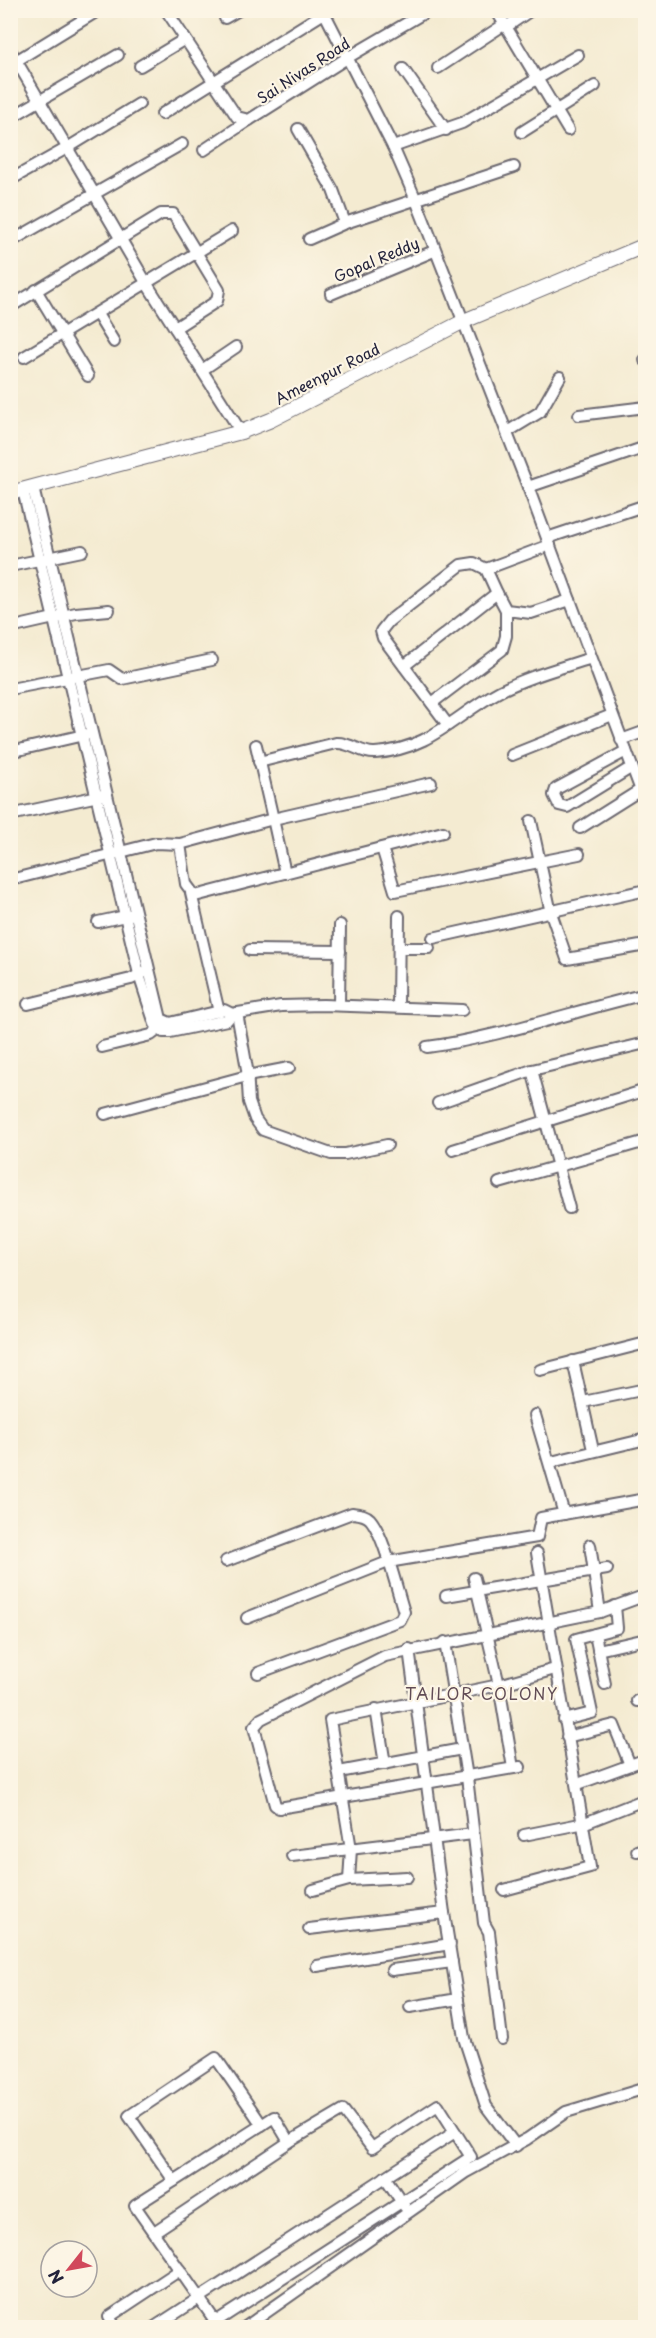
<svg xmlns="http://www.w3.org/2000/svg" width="656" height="2338" font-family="'Playpen Sans',sans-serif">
	<rect width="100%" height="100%" fill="#fcf5e5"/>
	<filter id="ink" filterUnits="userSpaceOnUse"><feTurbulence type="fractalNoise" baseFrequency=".0167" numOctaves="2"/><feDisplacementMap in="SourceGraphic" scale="12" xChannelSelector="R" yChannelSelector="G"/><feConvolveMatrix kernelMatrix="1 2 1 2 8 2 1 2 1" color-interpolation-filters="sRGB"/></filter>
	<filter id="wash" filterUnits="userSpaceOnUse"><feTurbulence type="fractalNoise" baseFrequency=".008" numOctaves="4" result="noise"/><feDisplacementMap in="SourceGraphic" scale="24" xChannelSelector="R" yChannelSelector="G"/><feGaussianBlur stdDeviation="1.35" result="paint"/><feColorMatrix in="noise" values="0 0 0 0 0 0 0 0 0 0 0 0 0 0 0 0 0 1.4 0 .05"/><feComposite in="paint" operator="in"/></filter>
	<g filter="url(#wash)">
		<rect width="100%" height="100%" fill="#f4ebd1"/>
	</g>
	<g filter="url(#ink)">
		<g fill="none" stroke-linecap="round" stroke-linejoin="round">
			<defs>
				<g id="minor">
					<polyline points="323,10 393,147 416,200 528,487 640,788"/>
					<polyline points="496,10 568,130"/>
					<polyline points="168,13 237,117 249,120 347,58 429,10"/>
					<polyline points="225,18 239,10"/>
					<polyline points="506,27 531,10"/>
					<polyline points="10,50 147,284 241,432"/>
					<polyline points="11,64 99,10"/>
					<polyline points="140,66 185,39"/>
					<polyline points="438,68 505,24"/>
					<polyline points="403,69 446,130"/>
					<polyline points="162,114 324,13"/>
					<polyline points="10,118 118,55"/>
					<polyline points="298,129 333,190 345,223"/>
					<polyline points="522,132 595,86"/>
					<polyline points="393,147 462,123 578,55"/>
					<polyline points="204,150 249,120"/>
					<polyline points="10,180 69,147 139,104"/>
					<polyline points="309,239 345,223 514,167"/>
					<polyline points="10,242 182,144"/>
					<polyline points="36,290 88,376"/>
					<polyline points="331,294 434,251"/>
					<polyline points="10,307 161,214 173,214 219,290 217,301 175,328"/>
					<polyline points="97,314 114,342"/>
					<polyline points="24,357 232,231"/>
					<polyline points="645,360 646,360"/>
					<polyline points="202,370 236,347"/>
					<polyline points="579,415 646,407"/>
					<polyline points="507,432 540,412 560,377"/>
					<polyline points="528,487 646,447"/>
					<polyline points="33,488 161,1019 170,1023 224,1010 232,1014"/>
					<polyline points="23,490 140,978 155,1024 163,1032 170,1032 227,1020 232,1014 281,1006 323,1005 462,1010"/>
					<polyline points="547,538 646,505"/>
					<polyline points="10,566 82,551"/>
					<polyline points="497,593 486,569 550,545"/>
					<polyline points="10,628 76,613 109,610"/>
					<polyline points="404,666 497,593 506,610 531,613 570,600"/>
					<polyline points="10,689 109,670 122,679 212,660"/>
					<polyline points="432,703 502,650 506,636 506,610"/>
					<polyline points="448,725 383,638 381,631 389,621 461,565 474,563 486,569"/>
					<polyline points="621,740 646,731"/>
					<polyline points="626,751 556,789 554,795 559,805 567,807 632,767"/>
					<polyline points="10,752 88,734"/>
					<polyline points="512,755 612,715"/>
					<path d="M259,762L336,743C351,742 361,754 375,753C431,749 455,715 500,691C529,676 561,668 591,658"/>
					<polyline points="10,815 103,795"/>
					<polyline points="531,821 551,913 567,959 646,945"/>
					<polyline points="580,828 645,787"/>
					<polyline points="180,844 273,819 256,745"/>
					<polyline points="382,848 395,891 579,854"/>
					<polyline points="285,873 273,819 431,783"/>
					<polyline points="10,880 156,843 180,844 186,884 195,896 443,832"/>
					<polyline points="191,893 219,1012"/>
					<polyline points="98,922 130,915"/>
					<polyline points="433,938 646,890"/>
					<polyline points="399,948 429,948"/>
					<polyline points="250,950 340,951"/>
					<polyline points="28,1004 131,979 143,973"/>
					<polyline points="339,1005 340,925"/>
					<polyline points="398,1007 399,916"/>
					<polyline points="237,1013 247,1069 249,1102 255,1119 263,1130 331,1154 345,1154 387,1145"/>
					<polyline points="102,1047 151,1035 163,1026"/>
					<path d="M427,1047C501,1037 573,1011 646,994"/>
					<polyline points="532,1070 569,1208"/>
					<polyline points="438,1103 532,1070 646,1043"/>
					<polyline points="105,1114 247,1076 289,1068"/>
					<polyline points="453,1150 646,1090"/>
					<polyline points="499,1183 646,1141"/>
					<polyline points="573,1361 593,1450"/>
					<polyline points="540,1370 646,1343"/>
					<polyline points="583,1402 646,1389"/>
					<polyline points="535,1415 564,1514"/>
					<polyline points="551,1462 646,1439"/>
					<polyline points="590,1545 600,1612"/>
					<path d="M226,1561L352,1513C359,1514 365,1514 370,1519C384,1535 397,1590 404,1612L400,1620L258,1673"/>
					<polyline points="474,1578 499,1685 513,1768"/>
					<polyline points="446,1596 607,1569"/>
					<polyline points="247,1618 388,1562 537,1537 541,1518 646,1499"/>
					<polyline points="595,1634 605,1684"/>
					<polyline points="445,1642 467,1777 484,1923 489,1932 502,2039"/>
					<polyline points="598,1650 646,1639"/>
					<polyline points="637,1701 646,1699"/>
					<polyline points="376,1709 385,1764"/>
					<polyline points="564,1720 592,1713 576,1639 617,1628 615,1606"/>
					<polyline points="567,1737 614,1725 630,1765"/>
					<polyline points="520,1767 279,1808 275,1805 254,1727 261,1719 385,1656 600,1612 646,1595"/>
					<polyline points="339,1772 462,1749"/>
					<polyline points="578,1784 641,1761"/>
					<polyline points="524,1835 585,1823 646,1799"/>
					<polyline points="637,1851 646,1848"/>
					<polyline points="292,1856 473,1834"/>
					<polyline points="349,1880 351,1849 330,1720 499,1685 555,1669"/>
					<polyline points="313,1890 349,1880 407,1877"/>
					<polyline points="504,1890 590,1867 537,1553"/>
					<polyline points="444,1913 464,2038 486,2106 516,2146"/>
					<polyline points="309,1929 444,1913 409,1649"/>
					<polyline points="317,1966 450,1944"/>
					<polyline points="392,1970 452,1962"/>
					<polyline points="410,2007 458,1999"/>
					<polyline points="385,2177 405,2207"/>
					<polyline points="174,2181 129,2116 216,2058 262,2125"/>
					<polyline points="154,2232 289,2142 343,2110 372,2148 438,2105 471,2157 206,2328"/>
					<polyline points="116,2328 109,2317 180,2270"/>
					<polyline points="153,2328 455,2132"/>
					<polyline points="220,2328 135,2206 274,2117 289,2142"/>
					<polyline points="244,2328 466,2172 527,2139 566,2112 646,2088"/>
				</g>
				<polyline id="tertiary" points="10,493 241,432 271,420 464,321 646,245"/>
			</defs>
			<use href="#minor" stroke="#6c6870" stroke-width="14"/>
			<use href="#tertiary" stroke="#6c6870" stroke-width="16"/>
			<use href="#minor" stroke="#fff" stroke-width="10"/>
			<use href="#tertiary" stroke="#fff" stroke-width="14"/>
		</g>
	</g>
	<g text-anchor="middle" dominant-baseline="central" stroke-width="4.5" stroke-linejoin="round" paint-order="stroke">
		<g font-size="15" fill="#22223b" stroke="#fcf5e5">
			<text transform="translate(303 70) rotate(-33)">Sai Nivas Road</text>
			<text transform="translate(376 259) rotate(-23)">Gopal Reddy</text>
			<text transform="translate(327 373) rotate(-27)">Ameenpur Road</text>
		</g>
		<g font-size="16" letter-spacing="1.5" fill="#614c56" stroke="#fcf5e5">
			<text x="482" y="1693">TAILOR COLONY</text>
		</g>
	</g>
	<rect width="656" height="2338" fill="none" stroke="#fcf5e5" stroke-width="36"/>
	<g transform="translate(69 2269) rotate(239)"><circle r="28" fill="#fcf5e5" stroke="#a5a1a1" stroke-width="1.5"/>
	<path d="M0-4.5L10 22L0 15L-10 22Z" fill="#d1495b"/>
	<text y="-9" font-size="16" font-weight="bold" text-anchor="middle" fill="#22223b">N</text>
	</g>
</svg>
